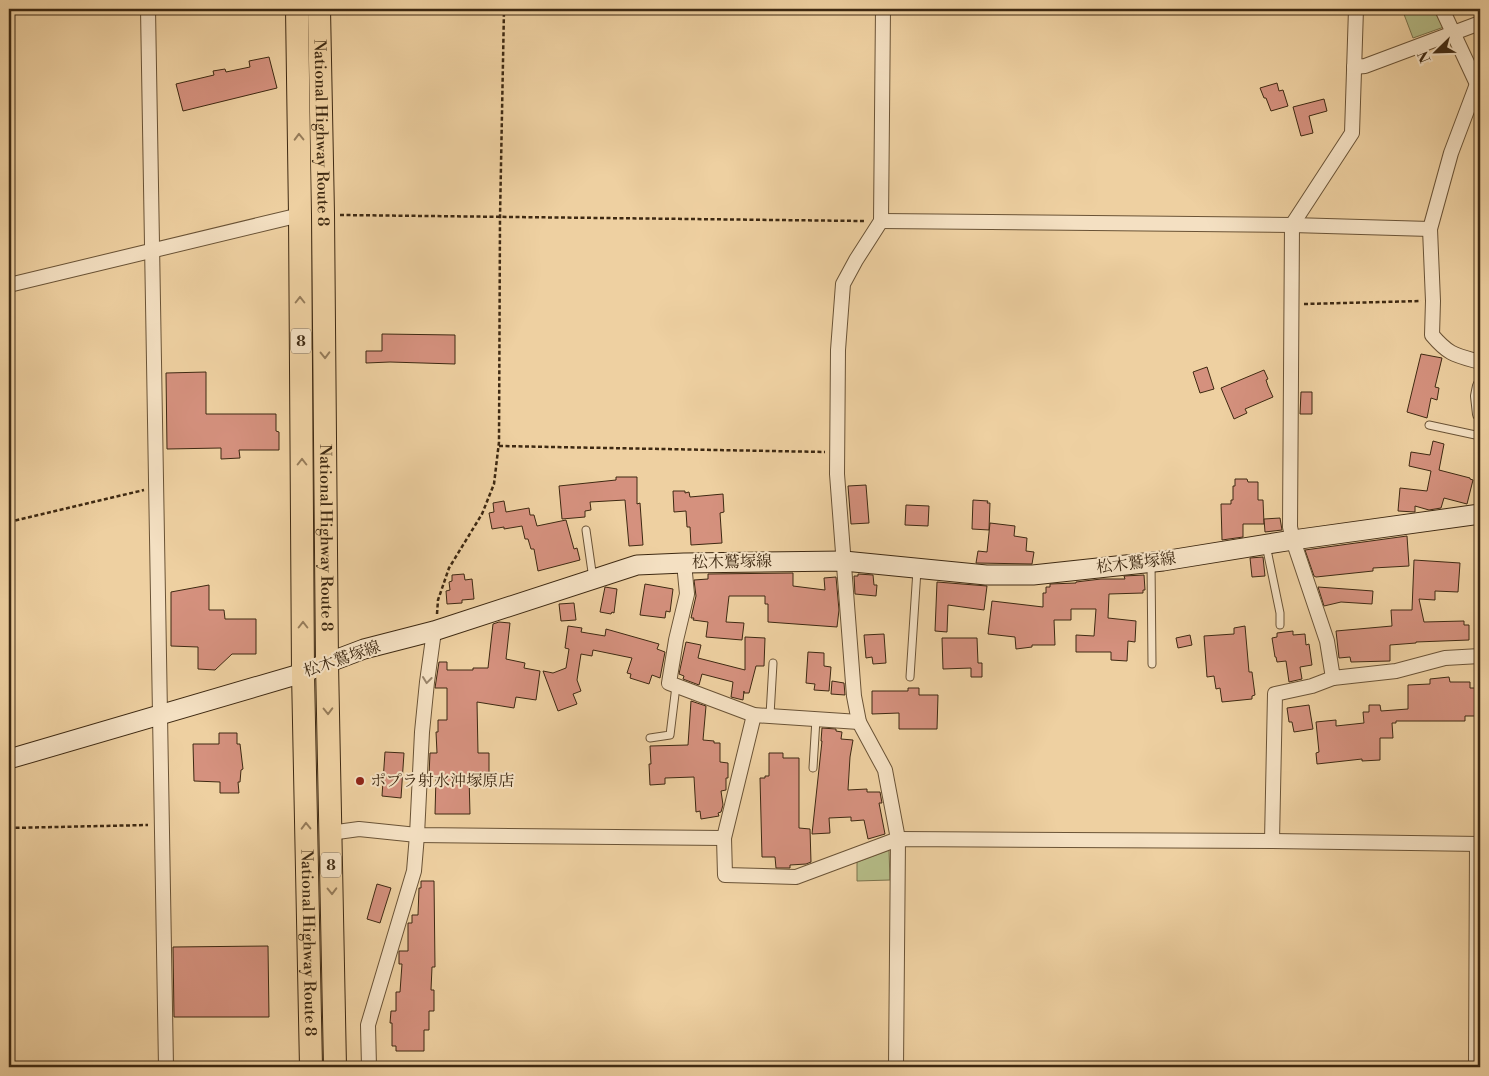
<svg xmlns="http://www.w3.org/2000/svg" width="1489" height="1076" font-family="'Libre Bodoni','Noto Serif JP',serif">
	<rect width="100%" height="100%" fill="#eed0a1"/>
	<filter id="stains"><feTurbulence type="fractalNoise" baseFrequency=".004" numOctaves="4"/><feColorMatrix values="0 0 0 0 .2 0 0 0 0 .09 0 0 0 0 .02 0 0 0 .5 -.17"/></filter>
	<radialGradient id="worn" r=".72"><stop offset=".6" stop-color="#630" stop-opacity="0"/><stop offset="1" stop-color="#630" stop-opacity=".3"/></radialGradient>
	<g fill="#b5bc87" stroke="#7a724c">
		<polygon points="1402,9 1435,9 1444,27 1413,38"/>
		<polygon points="889,850 890,880 857,881 857,862"/>
	</g>
	<g fill="#d5917e" stroke="#3e2912">
		<polygon points="269,57 277,88 183,111 176,84 214,75 213,71 225,69 226,72 250,67 249,61"/>
		<polygon points="1277,83 1279,91 1283,90 1288,106 1271,111 1266,98 1264,98 1260,88"/>
		<polygon points="1324,99 1327,111 1309,116 1313,133 1301,136 1293,107"/>
		<polygon points="382,334 455,335 455,364 390,362 366,363 366,351 382,351"/>
		<polygon points="1421,354 1442,358 1435,387 1439,388 1437,400 1431,398 1427,418 1407,412"/>
		<polygon points="1207,367 1214,389 1200,393 1193,372"/>
		<polygon points="1264,370 1268,379 1266,380 1268,386 1273,397 1245,409 1247,413 1234,419 1221,388"/>
		<polygon points="206,372 206,414 276,414 276,431 279,432 279,450 239,450 240,458 221,459 221,448 167,449 166,373"/>
		<polygon points="1301,392 1312,392 1312,414 1300,414"/>
		<polygon points="1433,441 1444,444 1439,470 1470,478 1470,479 1473,480 1467,504 1444,498 1441,508 1429,510 1415,506 1415,512 1398,511 1400,488 1427,491 1431,471 1409,466 1411,452 1430,455"/>
		<polygon points="616,477 637,477 637,504 640,503 643,545 629,546 625,500 590,502 591,510 585,511 585,517 562,519 559,486 616,480"/>
		<polygon points="1235,479 1247,479 1248,482 1258,482 1258,500 1263,500 1264,524 1243,524 1243,537 1222,540 1221,504 1231,504 1231,500 1233,500 1233,486 1235,486"/>
		<polygon points="866,485 869,523 851,524 848,486"/>
		<polygon points="673,491 685,491 685,493 689,492 690,497 723,494 724,512 720,513 722,543 691,545 690,527 687,527 686,511 674,512"/>
		<polygon points="973,500 988,501 987,503 990,503 989,530 972,529"/>
		<polygon points="504,501 506,512 529,508 530,515 534,515 537,526 566,520 574,549 577,548 580,560 538,571 534,549 531,549 528,539 525,539 522,526 504,529 504,527 492,529 489,513 494,512 493,503"/>
		<polygon points="906,505 929,506 928,526 905,525"/>
		<polygon points="1280,518 1282,530 1265,532 1264,519"/>
		<polygon points="990,523 1015,526 1014,536 1027,538 1026,551 1034,552 1032,564 976,563 978,551 987,552"/>
		<polygon points="1407,536 1409,566 1373,568 1373,571 1316,577 1314,576 1305,550"/>
		<polygon points="1263,557 1265,576 1252,577 1250,558"/>
		<polygon points="1414,560 1460,563 1458,592 1435,591 1435,600 1419,599 1424,622 1464,621 1464,625 1469,625 1469,640 1416,642 1416,643 1390,645 1390,661 1351,662 1350,657 1339,658 1336,631 1392,626 1391,610 1412,610"/>
		<polygon points="793,573 793,586 825,590 824,578 836,577 839,610 837,627 768,622 768,604 765,604 765,596 729,596 726,622 744,623 742,640 706,637 708,622 693,620 694,618 691,618 696,596 694,580 708,579 708,574"/>
		<polygon points="464,574 465,580 472,579 474,599 462,600 462,603 447,604 446,591 450,590 449,582 452,581 452,575"/>
		<polygon points="858,574 873,575 874,585 877,585 876,596 855,594 854,576 858,576"/>
		<polygon points="1144,575 1145,590 1143,590 1143,593 1109,594 1108,618 1136,621 1135,642 1128,641 1127,661 1111,660 1111,652 1076,652 1076,635 1094,636 1096,609 1071,609 1071,620 1054,620 1055,645 1032,645 1032,647 1016,649 1015,637 988,634 992,601 1043,607 1043,593 1046,593 1046,587 1050,587 1050,584 1076,583 1076,582 1101,579 1125,579 1124,576"/>
		<polygon points="937,582 987,586 984,610 948,605 947,632 935,631"/>
		<polygon points="645,584 673,589 670,612 666,611 665,618 640,615"/>
		<polygon points="209,585 209,610 224,610 225,619 256,619 256,654 232,654 215,670 198,669 198,647 171,646 171,592"/>
		<polygon points="605,587 617,589 614,613 612,612 611,614 600,612"/>
		<polygon points="1318,587 1373,591 1372,604 1341,602 1324,606"/>
		<polygon points="574,603 576,620 561,621 559,604"/>
		<polygon points="499,622 510,623 506,659 525,663 524,668 540,671 536,700 516,697 514,708 477,702 478,753 489,753 489,777 469,776 470,814 435,814 436,777 429,776 430,753 437,753 436,732 438,732 438,720 447,720 447,688 435,688 439,662 447,662 447,670 473,670 473,668 488,668 493,624"/>
		<polygon points="568,626 582,628 581,632 605,636 606,629 659,644 657,649 665,652 660,678 652,675 649,684 630,678 631,674 627,673 632,658 593,650 592,656 581,654 577,680 581,691 573,694 577,704 558,711 543,671 553,673 566,668 569,649 565,648"/>
		<polygon points="1245,626 1249,672 1252,672 1255,695 1252,696 1252,699 1222,702 1220,688 1216,689 1214,676 1207,677 1204,636 1234,634 1234,628"/>
		<polygon points="1293,631 1293,635 1305,634 1306,645 1309,644 1312,665 1300,667 1302,679 1289,682 1286,661 1277,662 1276,657 1275,657 1272,638 1277,637 1277,633"/>
		<polygon points="884,634 886,663 873,664 872,657 866,658 864,635"/>
		<polygon points="1190,635 1192,645 1178,648 1176,638"/>
		<polygon points="745,637 765,638 764,666 756,666 749,693 744,693 744,691 743,700 731,697 733,682 702,674 699,685 683,679 684,676 679,674 686,642 701,645 698,658 745,670"/>
		<polygon points="942,638 977,638 978,663 982,663 982,677 971,677 971,668 943,669"/>
		<polygon points="808,652 824,653 824,666 831,667 829,691 814,690 815,684 806,683"/>
		<polygon points="1449,677 1450,682 1470,682 1470,688 1480,688 1480,716 1465,716 1465,721 1396,721 1396,723 1392,723 1393,738 1380,738 1380,760 1362,761 1362,759 1317,764 1316,753 1319,752 1316,722 1336,720 1336,726 1364,723 1363,712 1369,712 1369,705 1380,705 1381,711 1408,709 1408,685 1430,684 1430,679"/>
		<polygon points="832,681 844,683 845,695 831,694"/>
		<polygon points="908,688 919,688 919,695 938,695 937,729 899,729 899,713 872,714 872,691 908,691"/>
		<polygon points="691,701 706,706 703,740 714,741 714,743 720,743 720,762 728,763 728,778 726,778 726,790 721,791 723,805 721,812 718,813 719,816 701,819 700,811 696,812 694,777 665,778 665,784 650,785 649,764 651,764 650,746 688,745"/>
		<polygon points="1309,705 1313,729 1294,732 1292,722 1289,722 1287,708"/>
		<polygon points="822,728 836,729 836,731 842,732 841,739 853,740 850,757 848,790 867,789 867,792 880,792 882,803 879,803 885,834 868,839 864,820 851,821 851,817 829,818 830,833 812,834 822,741 821,741"/>
		<polygon points="219,733 237,733 237,744 240,744 243,769 241,770 240,782 238,782 239,793 220,793 220,782 194,781 193,744 219,744"/>
		<polygon points="385,752 404,753 401,798 382,796"/>
		<polygon points="769,753 783,753 783,758 799,758 799,828 810,829 811,862 806,864 790,865 790,868 776,868 775,857 762,857 760,778 765,778 765,776 769,776"/>
		<polygon points="421,881 434,881 435,967 432,967 431,990 434,990 434,1011 429,1011 429,1030 424,1030 424,1051 396,1051 396,1046 392,1046 392,1023 390,1023 391,1011 396,1011 396,992 400,992 402,964 399,964 399,951 408,951 408,923 412,923 412,915 418,915 419,888 421,888"/>
		<polygon points="377,884 391,888 380,923 367,919"/>
		<polygon points="268,946 269,1017 174,1017 173,947"/>
	</g>
	<g fill="none" stroke-linecap="round" stroke-linejoin="round">
		<defs>
			<g id="service">
				<polyline points="1429,425 1480,436"/>
				<polyline points="586,530 593,579"/>
				<polyline points="1266,545 1280,613 1280,625"/>
				<polyline points="1151,562 1152,664"/>
				<polyline points="910,677 917,570"/>
				<polyline points="770,715 773,663"/>
				<polyline points="650,738 670,735 676,686"/>
				<polyline points="813,768 816,719"/>
			</g>
			<g id="minor">
				<polyline points="148,9 166,1067"/>
				<polyline points="883,9 881,221 856,260 843,284 838,350 837,474 854,696 859,722 885,770 898,839 896,1067"/>
				<polyline points="1356,9 1352,133 1292,225 1290,527 1293,540 1327,641 1333,678 1396,671 1445,658 1480,656"/>
				<polyline points="1442,9 1477,84 1480,88"/>
				<polyline points="1354,67 1365,66 1480,23"/>
				<path d="M1477,84L1451,153L1430,229L1433,301L1432,335C1449,355 1455,355 1480,362"/>
				<polyline points="881,221 1292,225 1430,229"/>
				<polyline points="9,285 300,215"/>
				<polyline points="1480,386 1478,396 1480,414"/>
				<polyline points="684,563 687,594 676,640 669,683 754,715 859,722"/>
				<polyline points="754,715 724,838 725,875 796,877 898,839 1272,841 1480,844"/>
				<polyline points="330,833 359,829 417,835 724,838"/>
				<polyline points="1272,841 1275,694 1312,686 1333,678"/>
				<polyline points="369,1067 368,1025 414,871 417,835 422,732 427,682 434,631"/>
				<polyline points="1476,1067 1477,844"/>
			</g>
			<polyline id="secondary" points="9,759 303,673 327,663 364,649 434,631 637,565 684,563 844,561 986,575 1033,575 1163,561 1293,540 1480,514"/>
			<g id="trunk">
				<path id="s1" d="M297,9L300,215L303,673L311,1067"/>
				<path id="s2" d="M319,9L323,214L327,663L335,1067"/>
			</g>
		</defs>
		<use href="#service" stroke="#6a5336" stroke-width="9"/>
		<use href="#minor" stroke="#6a5336" stroke-width="16"/>
		<use href="#secondary" stroke="#3e2912" stroke-width="21"/>
		<use href="#trunk" stroke="#3e2912" stroke-width="24"/>
		<g stroke="#3e2912" stroke-width="2.5" stroke-dasharray="4 2.5" stroke-linecap="butt">
			<polyline points="340,215 864,221"/>
			<polyline points="1304,304 1421,301"/>
			<polyline points="499,446 825,452"/>
			<polyline points="9,522 144,490"/>
			<polyline points="437,614 438,600 449,568 482,514 494,484 499,442 500,217 504,9"/>
			<polyline points="9,828 148,825"/>
		</g>
		<use href="#service" stroke="#f4e0c2" stroke-width="7"/>
		<use href="#minor" stroke="#f4e0c2" stroke-width="14"/>
		<use href="#secondary" stroke="#f4e0c2" stroke-width="19"/>
		<use href="#trunk" stroke="#eed0a1" stroke-width="22"/>
	</g>
	<defs><path id="oneway-chevron" d="M-2-3.5L2.5 0L-2 3.5" fill="none" stroke-width="1.6" stroke-linecap="round" stroke-linejoin="round" transform="scale(1.25)"/></defs>
	<g stroke="#967c5a">
		<use href="#oneway-chevron" transform="translate(299 137) rotate(-91)"/>
		<use href="#oneway-chevron" transform="translate(300 300) rotate(-90)"/>
		<use href="#oneway-chevron" transform="translate(325 355) rotate(89)"/>
		<use href="#oneway-chevron" transform="translate(302 462) rotate(-90)"/>
		<use href="#oneway-chevron" transform="translate(303 625) rotate(-90)"/>
		<use href="#oneway-chevron" transform="translate(328 711) rotate(89)"/>
		<use href="#oneway-chevron" transform="translate(306 826) rotate(-91)"/>
		<use href="#oneway-chevron" transform="translate(332 891) rotate(89)"/>
	</g>
	<use stroke="#99846a" href="#oneway-chevron" transform="translate(427 680) rotate(97)"/>
	<circle fill="#8f2418" stroke="#f4e0c2" stroke-width="2" cx="360" cy="781" r="5"/>
	<g text-anchor="middle" dominant-baseline="central" stroke-width="4" stroke-linejoin="round" paint-order="stroke">
		<g fill="#f4e0c2" stroke="#756047" stroke-width="1">
			<rect x="291" y="328.5" width="20" height="25" rx="4"/>
			<rect x="321" y="852.5" width="20" height="25" rx="4"/>
		</g>
		<g font-size="15" font-weight="bold" fill="#3e2912">
			<text x="301" y="341">8</text>
			<text x="331" y="865">8</text>
		</g>
		<g font-size="16" fill="#3e2912" stroke="#f4e0c2">
			<text stroke="none"><textPath href="#s2" startOffset="124">National Highway Route 8</textPath></text>
			<text stroke="none"><textPath href="#s2" startOffset="529">National Highway Route 8</textPath></text>
			<text transform="translate(732 562) rotate(-1)">松木鷲塚線</text>
			<text transform="translate(1136 563) rotate(-7)">松木鷲塚線</text>
			<text transform="translate(342 659) rotate(-19)">松木鷲塚線</text>
			<text stroke="none"><textPath href="#s1" startOffset="934">National Highway Route 8</textPath></text>
		</g>
		<g font-size="16" fill="#3e2912" stroke="#f4e0c2" text-anchor="start">
			<text x="370" y="781">ポプラ射水沖塚原店</text>
		</g>
	</g>
	<rect width="1489" height="1076" fill="none" stroke="#eed0a1" stroke-width="30"/>
	<rect x="10" y="10" width="1469" height="1056" fill="none" stroke="#3e2912" stroke-width="2.5"/>
	<rect x="15" y="15" width="1459" height="1046" fill="none" stroke="#3e2912"/>
	<g transform="translate(1436 52) rotate(247)" stroke="#f4e0c2" stroke-width="4" paint-order="stroke">
	<path d="M0-4L9 19L0 12L-9 19Z" fill="#3e2912"/>
	<text y="-8" font-size="14" font-weight="bold" text-anchor="middle" fill="#3e2912">N</text>
	</g>
	<rect width="100%" height="100%" filter="url(#stains)"/>
	<rect width="100%" height="100%" fill="url(#worn)"/>
</svg>
